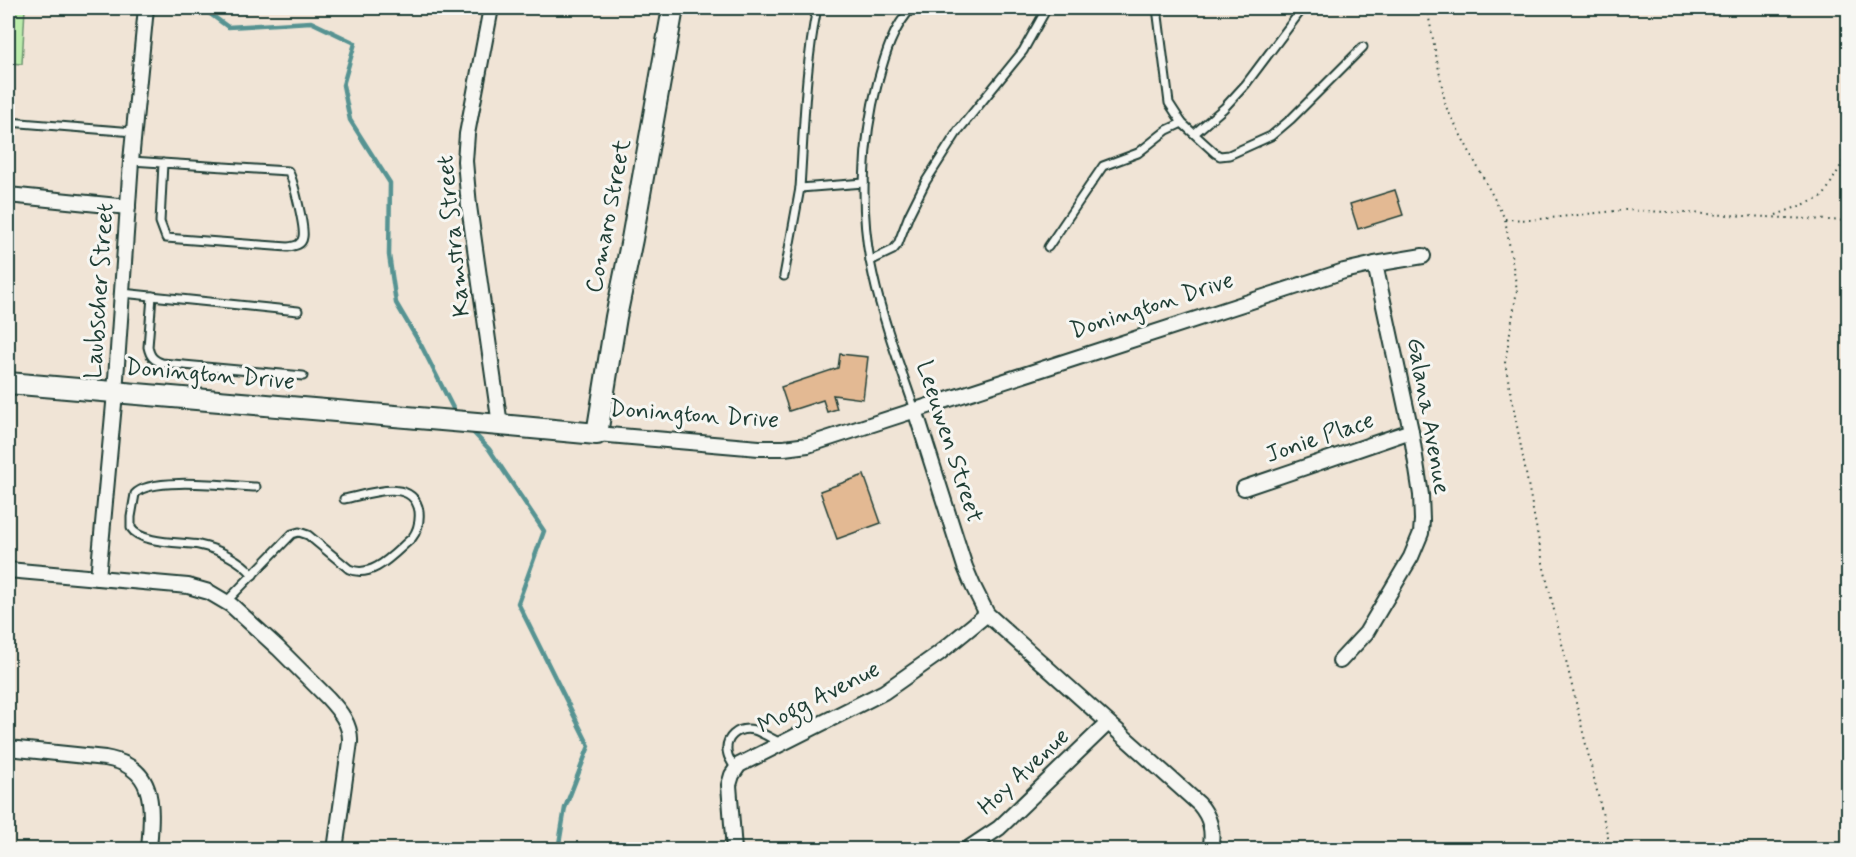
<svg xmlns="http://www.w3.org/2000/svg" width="1856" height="857" font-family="Mynerve,sans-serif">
	<rect width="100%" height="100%" fill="#f0e4d6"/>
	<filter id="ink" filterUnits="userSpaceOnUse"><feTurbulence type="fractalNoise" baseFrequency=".0167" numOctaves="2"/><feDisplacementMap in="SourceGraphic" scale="12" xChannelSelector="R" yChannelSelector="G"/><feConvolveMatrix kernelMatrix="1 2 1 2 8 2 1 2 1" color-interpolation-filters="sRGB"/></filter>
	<g filter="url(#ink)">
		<polygon fill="#bbecab" stroke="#6d9470" stroke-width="1.5" points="8,8 25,8 22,64 8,63"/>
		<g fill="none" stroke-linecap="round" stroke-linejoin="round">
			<g stroke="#569392" stroke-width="4.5">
				<polyline points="202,8 228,27 311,22 355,43 343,85 350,120 390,183 389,255 396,303 422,347 457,416"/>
				<polyline points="469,428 489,449 544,531 518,603 589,746 565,808 558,850"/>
			</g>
		</g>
		<g fill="#e3b993" stroke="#1f3d34" stroke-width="1.5">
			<polygon points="1395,190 1403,215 1358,229 1350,204"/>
			<polygon points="840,354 868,357 863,399 833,395 837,409 827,412 823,400 789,411 781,387 838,368"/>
			<polygon points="864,475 881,523 837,539 820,491"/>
		</g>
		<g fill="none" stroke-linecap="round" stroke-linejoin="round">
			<defs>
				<g id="lane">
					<path d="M817,8C805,67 804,127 800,188L864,183"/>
					<path d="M912,8C893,27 885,55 878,81C862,141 859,214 873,275C883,321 900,366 915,410"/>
					<polyline points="1157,8 1169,103 1182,123 1215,153 1220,156 1229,155 1271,136 1291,119 1363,47"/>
					<polyline points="8,122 134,132"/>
					<polyline points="1195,133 1224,108 1246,84 1303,8"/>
					<path d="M131,161L288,171C293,177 305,228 303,237C302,245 295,246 288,247L166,238L160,222L163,163"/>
					<polyline points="1048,247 1103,166 1138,153 1167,130 1182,123"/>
					<polyline points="870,261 893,250 898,244 909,215 926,181 958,131 1023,51 1047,8"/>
					<polyline points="784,276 800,188"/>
					<polyline points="122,293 298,311"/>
					<path d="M152,296L148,347C150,356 153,360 162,363L303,376"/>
					<path d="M253,575C241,560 218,549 199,545C182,542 141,544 131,528V517L135,494C149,476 232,486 256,487"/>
					<path d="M226,602L292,534L299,532L308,535L349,569C373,580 395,552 412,538C418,530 420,521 419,511C413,476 366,495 344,499"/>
					<path d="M735,768C733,764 729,759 728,755C723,738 738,726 754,730C763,733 772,739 781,743"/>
				</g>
				<g id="street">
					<polyline points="491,8 467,134 465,161 469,206 500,425"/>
					<polyline points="8,195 128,207"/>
					<path d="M915,410L965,567L973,586L987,614L1199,804C1211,818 1214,832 1210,850"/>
					<polyline points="597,434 759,448 784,448 808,445 1344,271 1375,264 1423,256"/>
					<polyline points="1244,488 1411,431"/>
					<path d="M8,570L188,586L209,592L231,605L278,648L328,698C339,710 351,724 350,742L335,850"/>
					<polyline points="98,578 115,393 131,161 146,8"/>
					<polyline points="1340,661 1366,633 1411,557 1421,533 1422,520 1421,495 1411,431 1375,264"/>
					<path d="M8,748L105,758C158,767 152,808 149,850"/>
					<polyline points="734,850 729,785 732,775 739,765 884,692 938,654 987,614"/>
					<polyline points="966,850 999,828 1108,723"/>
				</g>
				<polyline id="secondary" points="8,383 500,425 597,434 616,317 632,239 673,8"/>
			</defs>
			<use href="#lane" stroke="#1f3d34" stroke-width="11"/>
			<use href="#street" stroke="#1f3d34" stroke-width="18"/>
			<use href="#secondary" stroke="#1f3d34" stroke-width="24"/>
			<g stroke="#1f3d34" stroke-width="2" stroke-dasharray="1.5 4.5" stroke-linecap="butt">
				<polyline points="1427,8 1446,107 1505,219 1517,290 1505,363 1544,568 1611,850"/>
				<polyline points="1776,215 1823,197 1848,153"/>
				<polyline points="1505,219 1531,220 1625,210 1848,221"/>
			</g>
			<use href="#lane" stroke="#f6f6f2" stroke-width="7"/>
			<use href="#street" stroke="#f6f6f2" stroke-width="14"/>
			<use href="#secondary" stroke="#f6f6f2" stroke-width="20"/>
		</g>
	</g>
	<g text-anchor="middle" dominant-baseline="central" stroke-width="6" stroke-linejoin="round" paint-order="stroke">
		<g font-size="24" fill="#1f3d34" stroke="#f6f6f2">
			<text transform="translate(609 216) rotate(-79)">Comaro Street</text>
			<text transform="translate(454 236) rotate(-96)">Kamstra Street</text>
			<text transform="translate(100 291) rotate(-86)">Laubscher Street</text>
			<text transform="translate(1152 306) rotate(-18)">Donington Drive</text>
			<text transform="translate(210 375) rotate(5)">Donington Drive</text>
			<text transform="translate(694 415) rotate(4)">Donington Drive</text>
			<text transform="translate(1428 416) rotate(80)">Galana Avenue</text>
			<text transform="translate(1320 438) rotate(-19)">Jonie Place</text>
			<text transform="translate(949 442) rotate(72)">Leeuwen Street</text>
			<text transform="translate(819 698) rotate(-27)">Mogg Avenue</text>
			<text transform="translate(1024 772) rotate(-43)">Hoy Avenue</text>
		</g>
	</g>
	<rect width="1856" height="857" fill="none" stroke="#f6f6f2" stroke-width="30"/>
	<rect x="15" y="15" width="1826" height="827" fill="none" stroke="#1f3d34" stroke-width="2" filter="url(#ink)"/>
</svg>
